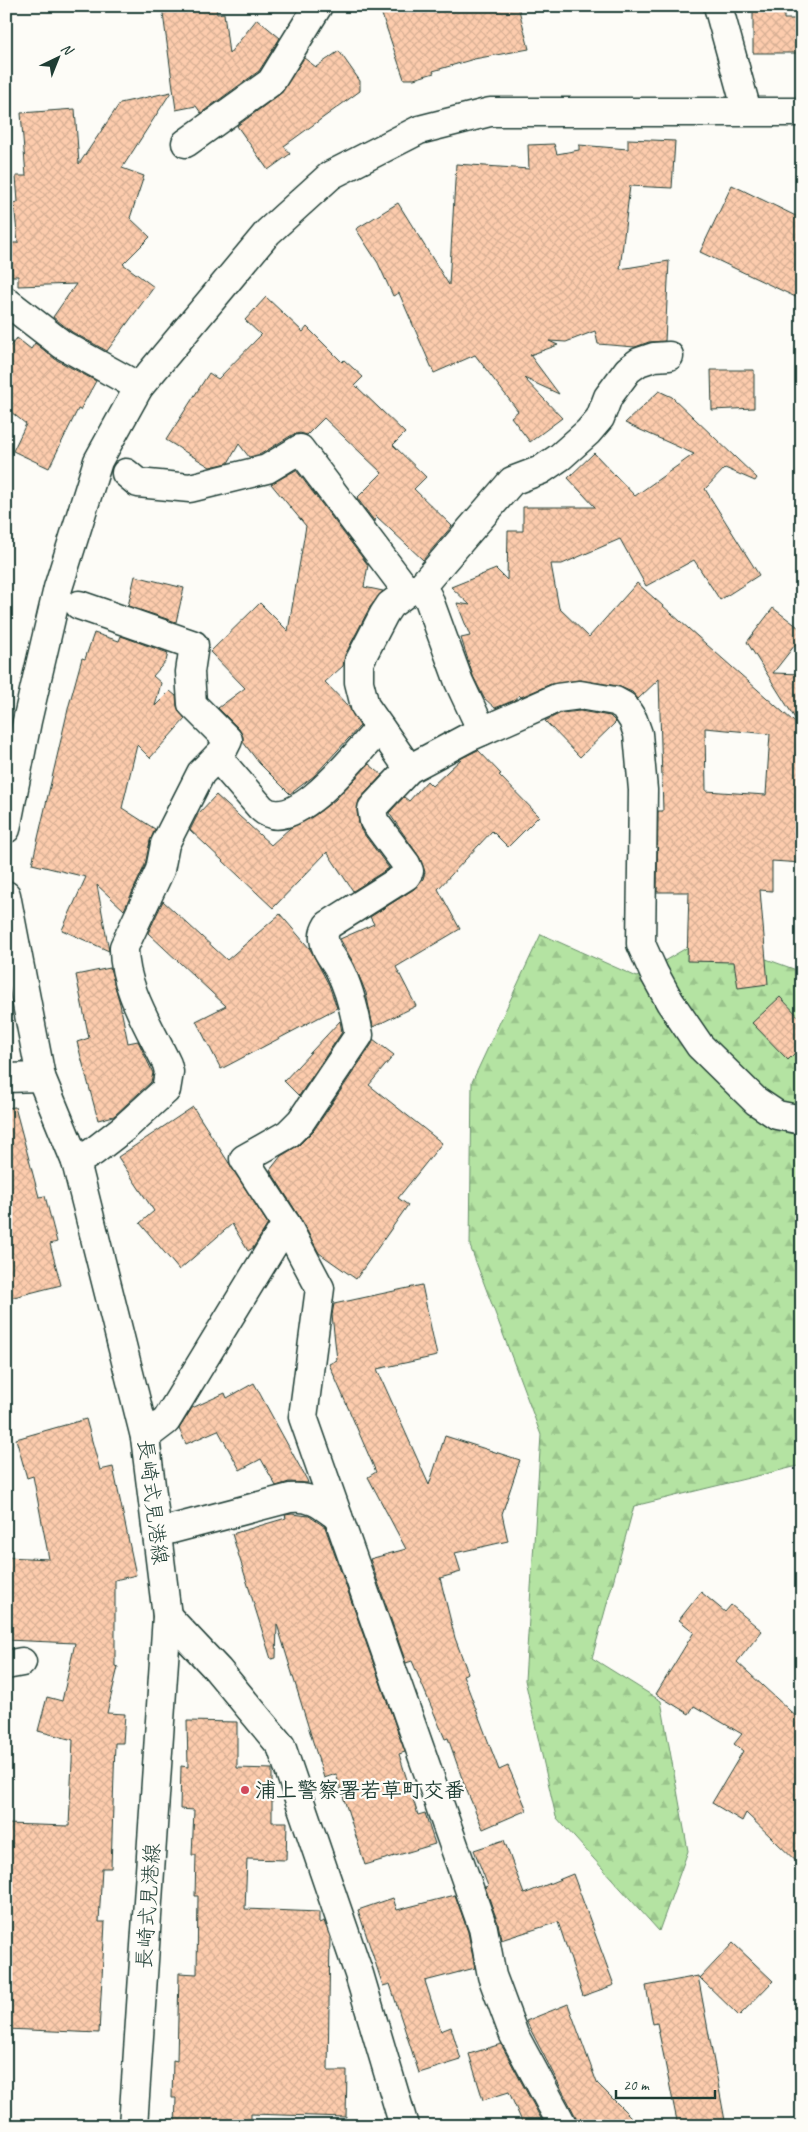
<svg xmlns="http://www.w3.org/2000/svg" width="808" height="2132" font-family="Caveat,'Klee One',sans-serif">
	<defs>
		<pattern id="forest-firs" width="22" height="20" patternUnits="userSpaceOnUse" patternTransform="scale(1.25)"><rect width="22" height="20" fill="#b4e3a2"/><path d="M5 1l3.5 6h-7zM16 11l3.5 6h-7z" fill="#9ac48c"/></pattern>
		<pattern id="building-cross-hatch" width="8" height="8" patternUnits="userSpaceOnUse" patternTransform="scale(1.25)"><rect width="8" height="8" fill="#fdccad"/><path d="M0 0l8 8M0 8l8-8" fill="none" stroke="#d8b095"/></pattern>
	</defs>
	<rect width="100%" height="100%" fill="#fdfcf7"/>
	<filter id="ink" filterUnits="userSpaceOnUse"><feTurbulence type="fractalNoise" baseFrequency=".02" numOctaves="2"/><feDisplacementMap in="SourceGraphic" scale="10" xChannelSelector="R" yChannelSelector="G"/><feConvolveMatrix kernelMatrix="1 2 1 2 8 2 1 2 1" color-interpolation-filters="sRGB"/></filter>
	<g filter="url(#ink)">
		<polygon fill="url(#forest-firs)" stroke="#6a906b" points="541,934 637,977 705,937 802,972 802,1465 634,1506 592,1658 661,1701 688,1851 659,1931 556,1817 525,1680 541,1435 470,1246 472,1082"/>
		<g fill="url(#building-cross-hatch)" stroke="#1f3d34" fill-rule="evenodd">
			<polygon points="162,6 216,6 217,14 224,13 229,54 257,19 280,38 259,71 201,113 196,106 176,110"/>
			<polygon points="379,6 518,6 529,49 474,59 433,71 434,73 414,79 404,79"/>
			<polygon points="753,6 784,6 784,19 802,19 802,53 753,53"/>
			<polygon points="339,51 360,81 360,91 284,146 290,154 268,170 237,126 280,94 304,58 316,67"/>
			<polygon points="171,92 122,168 144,176 130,218 150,237 123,264 154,287 107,351 72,332 53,317 76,284 18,286 18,276 12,276 11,243 18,243 14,203 18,202 16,176 26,176 21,113 75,109 79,164 120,103"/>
			<polygon points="628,139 675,141 672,188 630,186 620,269 669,261 665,341 649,342 635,347 598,344 595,331 566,342 549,341 558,345 530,355 559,394 524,378 562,418 530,442 511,417 518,411 475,355 434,373 399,293 393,296 378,263 356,229 398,203 449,285 456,164 529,169 528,145 554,144 557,154 579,150 579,145 628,149"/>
			<polygon points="732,185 802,219 802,300 700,252"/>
			<polygon points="266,297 303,332 307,327 342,362 344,360 363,377 355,385 405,433 393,445 426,477 414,489 452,526 423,560 376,516 375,522 357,498 382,473 324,418 307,435 300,433 292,435 261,454 249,457 239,444 228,463 210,467 166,440 209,373 218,379 261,335 245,320"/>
			<polygon points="17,338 31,349 35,343 55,359 96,381 80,410 78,409 49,468 13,451 26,424 6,408 6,351"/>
			<polygon points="711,370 754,370 754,408 712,410"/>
			<path d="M659,391L672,397L757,478L755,481L725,468L705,489L759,575L720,600L694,560L646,586L620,539L562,564H551L559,608L589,637L637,583L801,728L747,642L773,608L802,630V636L773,673L802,674V863L772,861V891L760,890L768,984L738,988L734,962L687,961L689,892H657L658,811H663L659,679L638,699L632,692L618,686L578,680L551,684L521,697L519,695L515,700L495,708L484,698L473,676L461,638L470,636L457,603L470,605L451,587L496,569L507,580L508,531H523V507H595L568,478L594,453L635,496L694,454L625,423ZM705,728L770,734L766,795L706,791Z"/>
			<polygon points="296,470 368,565 364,587 383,591 370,607 345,655 343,666 325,682 349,707 360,726 314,776 290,794 259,763 243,742 243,737 239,729 218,708 245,688 210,652 260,603 288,631 306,526 271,484"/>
			<polygon points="135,576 184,588 176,622 128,606"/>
			<polygon points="94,633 119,641 121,636 168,653 166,661 153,676 161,683 155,706 170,691 176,696 177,706 185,719 150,758 137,745 122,808 155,829 150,841 145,865 124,910 97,885 109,951 62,930 86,877 32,864 69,705 82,658 85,659"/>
			<polygon points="580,711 610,716 616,722 580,757 545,721 561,713"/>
			<polygon points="478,750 501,774 499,775 539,816 508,847 492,831 438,889 460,929 396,967 416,1006 373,1027 366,993 354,964 340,939 374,924 370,917 414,889 423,879 425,872 420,858 389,813 404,797 409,801 427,781 432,786 462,758"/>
			<polygon points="369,764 382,775 359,800 357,811 359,824 361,830 389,868 353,891 327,852 273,908 190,830 198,814 216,795 271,845 290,828 315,815 335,800"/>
			<polygon points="163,901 227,960 280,914 310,949 329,985 337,1008 221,1069 196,1021 226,1006 148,933"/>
			<polygon points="110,968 120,1004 128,1043 138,1041 153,1073 151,1082 114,1116 98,1120 77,1042 89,1038 76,975"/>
			<polygon points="780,997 802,1020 802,1046 788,1060 752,1023"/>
			<polygon points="340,1021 342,1032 299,1096 284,1081"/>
			<polygon points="373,1039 394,1055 369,1085 442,1143 398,1198 408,1205 356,1279 319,1253 299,1216 270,1170 281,1156 299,1145 314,1130 372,1044"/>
			<polygon points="15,1107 39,1197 45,1196 57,1242 50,1244 61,1285 6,1299 6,1108"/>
			<polygon points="193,1107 268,1224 253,1248 248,1251 232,1224 179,1270 140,1223 154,1211 118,1157"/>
			<polygon points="422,1285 437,1356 377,1369 429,1485 445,1436 520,1460 502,1514 508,1541 455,1553 461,1572 440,1578 455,1638 468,1673 463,1675 499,1770 508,1766 527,1810 483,1829 464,1784 448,1738 445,1739 412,1661 406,1663 370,1559 406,1549 368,1477 376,1472 329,1364 337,1360 332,1315 334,1304"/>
			<polygon points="254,1383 307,1480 308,1483 289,1482 276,1486 261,1459 240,1470 218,1430 186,1444 179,1429 192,1408 225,1393 227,1398"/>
			<polygon points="86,1419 100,1470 113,1467 136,1575 115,1580 115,1666 118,1667 107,1713 125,1714 123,1743 115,1743 111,1868 102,1868 99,1922 105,1922 99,2033 6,2029 6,1917 9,1864 6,1864 6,1824 69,1826 73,1740 38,1731 47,1697 62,1701 75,1643 6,1640 6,1557 49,1559 33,1476 27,1478 16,1439"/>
			<polygon points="292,1514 309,1516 325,1527 405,1752 399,1754 418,1815 425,1813 435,1844 365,1865 336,1774 324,1778 277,1624 276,1658 271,1659 232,1534 286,1518 285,1515"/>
			<polygon points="701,1592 725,1612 731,1605 762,1631 737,1662 802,1722 802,1867 746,1813 742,1821 712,1803 743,1751 734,1744 742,1734 694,1706 689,1714 656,1694 694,1632 679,1620"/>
			<polygon points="187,1721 237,1722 237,1768 272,1769 272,1822 287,1822 286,1860 247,1859 245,1909 319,1912 319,1923 324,1921 330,1937 328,2071 347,2071 346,2117 251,2114 251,2126 175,2126 176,2098 172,2098 173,2060 177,2061 179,1973 197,1974 198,1896 195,1896 196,1855 192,1855 194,1810 180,1809 181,1766 188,1767"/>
			<polygon points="504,1840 524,1894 573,1874 614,1985 583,1996 558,1922 501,1940 498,1923 485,1887 488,1886 474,1850"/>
			<polygon points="455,1895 468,1932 475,1968 425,1981 441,2031 451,2027 461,2060 419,2073 390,1984 383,1986 358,1910 393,1898 397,1910"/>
			<polygon points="733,1943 773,1981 739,2016 700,1978"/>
			<polygon points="698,1976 726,2126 678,2126 657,2023 653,2024 646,1986"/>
			<polygon points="568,2004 597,2083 640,2126 579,2126 577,2119 526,2021"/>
			<polygon points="501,2044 545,2126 524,2126 509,2092 483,2100 469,2054"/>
		</g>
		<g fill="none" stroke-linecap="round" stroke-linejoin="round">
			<defs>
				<g id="street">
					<polyline points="718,6 747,111"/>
					<polyline points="186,143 271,82 318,6"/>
					<polyline points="6,301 63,345 139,387"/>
					<polyline points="126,473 138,483 190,488 267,469 300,449 408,592"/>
					<polyline points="419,589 512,481 541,470 560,457 588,432 600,418 608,397 628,370 639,362 654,357 669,356"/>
					<path d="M217,757L261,808C294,839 359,749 380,728"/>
					<polyline points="409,769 365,706 359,682 359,662 384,614 390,605 413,588 419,589 428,597 459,682 482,731"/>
					<polyline points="6,1078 41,1077"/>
					<path d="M76,1162L93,1152L124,1128L166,1090L169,1072L167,1064C150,1028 123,987 124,947L160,870L165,844L201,773L222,752L228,740L192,704L190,672L194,645L79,605"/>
					<polyline points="145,1437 166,1421 286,1224"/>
					<path d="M157,1533L290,1498C312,1496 321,1504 338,1517"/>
					<polyline points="167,1616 218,1670 281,1746 359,1974 404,2126"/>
					<polyline points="6,1665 22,1662"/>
					<path d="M563,2126L514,2035L492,1976L483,1928L303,1417L320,1288L286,1224L244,1159L288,1134L301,1121L359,1035C355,1013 350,990 340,971C335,960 325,951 324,939C323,934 325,930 328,925L406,876L409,871L406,864L374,821L372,809L375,805L409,769L469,737L557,698L580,695L615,701L624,706L633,720L638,734L643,790L641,944L654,973L670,1002L700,1046L756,1101L777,1115L802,1120"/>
				</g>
				<g id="secondary">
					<polyline points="6,829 27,721 58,588 98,461 139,387 268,232 331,175 419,130 490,112 802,112"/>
					<polyline points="6,895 41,1077 76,1162 145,1437 167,1616 133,2126"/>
				</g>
			</defs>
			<use href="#street" stroke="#1f3d34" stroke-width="31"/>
			<use href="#secondary" stroke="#1f3d34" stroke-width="31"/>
			<use href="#street" stroke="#fdfcf7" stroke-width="28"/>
			<use href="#secondary" stroke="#fdfcf7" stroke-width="28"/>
		</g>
	</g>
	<circle fill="#d1495b" stroke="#fdfcf7" stroke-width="2" cx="245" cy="1790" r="5"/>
	<g text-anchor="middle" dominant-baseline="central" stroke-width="4.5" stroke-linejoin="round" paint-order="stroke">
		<g font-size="21" fill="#1f3d34" stroke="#fdfcf7">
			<text transform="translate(153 1502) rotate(83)">長崎式見港線</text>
			<text transform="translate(148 1906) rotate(-86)">長崎式見港線</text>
		</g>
		<g font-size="21" font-weight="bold" fill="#1f3d34" stroke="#fdfcf7" text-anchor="start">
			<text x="255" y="1790">浦上警察署若草町交番</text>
		</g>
	</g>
	<rect width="808" height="2132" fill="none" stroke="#fdfcf7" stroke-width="25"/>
	<rect x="12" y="12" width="783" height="2107" fill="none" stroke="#1f3d34" stroke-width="2" filter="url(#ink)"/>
	<g transform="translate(58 58) rotate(43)" stroke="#fdfcf7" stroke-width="4" paint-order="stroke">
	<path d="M0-4L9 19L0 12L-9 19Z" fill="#1f3d34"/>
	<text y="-8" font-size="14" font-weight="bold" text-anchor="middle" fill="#1f3d34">N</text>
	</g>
	<path d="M616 2090v8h99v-8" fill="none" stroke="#1f3d34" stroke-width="2.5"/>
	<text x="623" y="2090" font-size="15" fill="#1f3d34" stroke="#fdfcf7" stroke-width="4" paint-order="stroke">20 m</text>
</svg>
